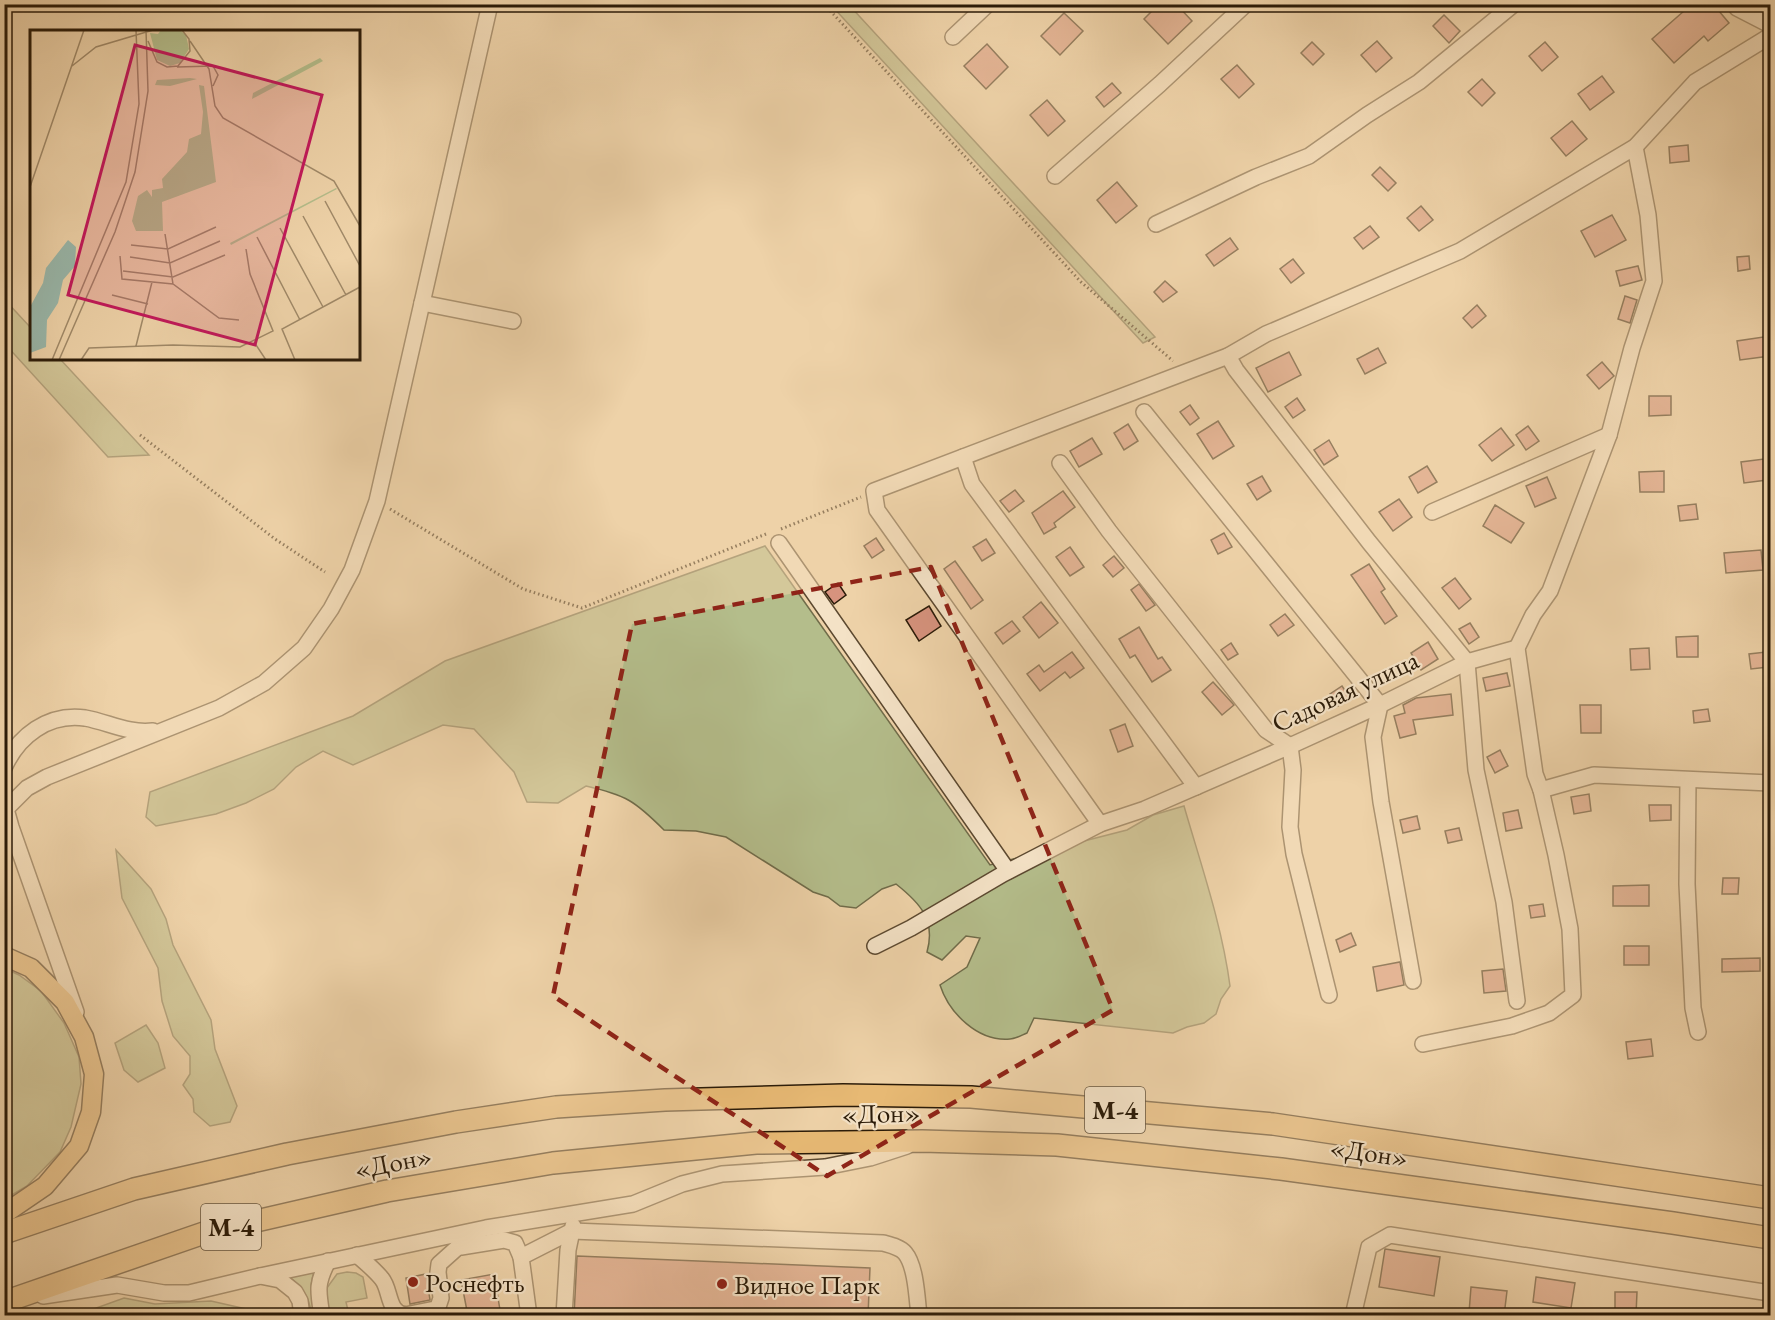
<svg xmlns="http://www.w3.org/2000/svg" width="1775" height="1320" font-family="'EB Garamond',serif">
	<rect width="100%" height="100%" fill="#eed2a8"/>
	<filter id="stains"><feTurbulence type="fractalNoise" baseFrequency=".00333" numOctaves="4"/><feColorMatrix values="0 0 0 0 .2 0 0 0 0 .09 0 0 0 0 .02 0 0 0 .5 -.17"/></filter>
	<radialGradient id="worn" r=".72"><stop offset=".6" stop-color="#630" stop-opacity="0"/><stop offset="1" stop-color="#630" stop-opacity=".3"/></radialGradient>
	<g fill="#b4bd8b" stroke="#706c4a" stroke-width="1.5">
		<polygon points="831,5 849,5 1155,337 1143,343"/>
		<polygon points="4,299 31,328 32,358 60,359 149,455 108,457 5,344"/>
		<path d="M765,546L990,865L1127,830L1153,815L1184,806C1201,865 1222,925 1230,986L1221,999L1216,1014L1204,1023L1187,1027L1173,1033L1034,1018L1027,1033C1022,1035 1015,1039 1010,1039C978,1042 949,1013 940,985L967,967L980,938L966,936L942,960L927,952C936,920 920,903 896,884L882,889L856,908L840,906L828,897L813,892L726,837L696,831L664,830C635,801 626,795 586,786L558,803L527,802L514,772L474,729L443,725L353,765L323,751L296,767L274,789L246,803L216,814L156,826L146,817L150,792L353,716L445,661Z"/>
		<polygon points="116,850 151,889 166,919 173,945 211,1020 215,1049 237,1106 230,1122 210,1126 194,1112 193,1099 183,1085 190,1074 190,1056 173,1036 162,1001 158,968 122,898"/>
		<polygon points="4,968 19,975 41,991 64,1023 79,1057 81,1084 71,1127 60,1152 27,1186 5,1199"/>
		<polygon points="146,1025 158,1043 165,1068 138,1082 124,1070 115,1043"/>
		<path d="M314,1270L311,1285L317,1315H312C309,1298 303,1286 287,1276Z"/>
		<polygon points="347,1272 356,1273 363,1277 367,1298 346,1302 349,1315 327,1315 324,1292 337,1274"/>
		<polygon points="124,1298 155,1304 211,1301 246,1309 238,1316 207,1315 202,1313 178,1316 77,1315"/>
	</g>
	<g fill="#d7937e" stroke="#2b1b08" stroke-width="1.5">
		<polygon points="1159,4 1176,4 1192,21 1168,44 1144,19"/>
		<polygon points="1692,4 1713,4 1729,23 1708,41 1704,36 1674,63 1652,39"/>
		<polygon points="1064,13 1083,31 1060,55 1041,36"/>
		<polygon points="1444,15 1460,31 1449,43 1433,26"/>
		<polygon points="1377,41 1392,58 1376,72 1361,55"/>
		<polygon points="1312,42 1324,54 1313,65 1301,53"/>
		<polygon points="1545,42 1558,57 1542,71 1529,56"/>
		<polygon points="987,44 1008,67 986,89 964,66"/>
		<polygon points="1237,65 1254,84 1239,98 1221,79"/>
		<polygon points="1602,76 1614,92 1590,110 1578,94"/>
		<polygon points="1482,79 1495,93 1482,106 1468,92"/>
		<polygon points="1112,83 1121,93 1104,107 1096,97"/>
		<polygon points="1047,100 1065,121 1048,136 1030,115"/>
		<polygon points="1572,121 1587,139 1566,156 1551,138"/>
		<polygon points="1688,145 1689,161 1670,163 1669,147"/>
		<polygon points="1380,167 1396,183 1388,191 1372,175"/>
		<polygon points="1117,182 1137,206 1116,223 1097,200"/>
		<polygon points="1421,206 1433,220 1419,231 1407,218"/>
		<polygon points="1612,215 1626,240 1595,257 1581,231"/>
		<polygon points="1370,226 1379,237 1363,249 1354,238"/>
		<polygon points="1230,238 1238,249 1214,266 1206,255"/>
		<polygon points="1749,256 1750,269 1738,271 1737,257"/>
		<polygon points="1293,259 1304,273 1291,283 1280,269"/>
		<polygon points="1638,266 1642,280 1620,286 1616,271"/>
		<polygon points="1165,281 1177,292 1163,302 1154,292"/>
		<polygon points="1625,296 1637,300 1630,323 1618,319"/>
		<polygon points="1477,305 1486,316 1472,328 1463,318"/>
		<polygon points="1770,336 1770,356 1740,360 1737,341"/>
		<polygon points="1378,348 1386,363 1365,374 1357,359"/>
		<polygon points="1289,352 1301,375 1268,392 1256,368"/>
		<polygon points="1602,362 1614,376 1599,389 1587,375"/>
		<polygon points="1649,396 1671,396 1671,415 1649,416"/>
		<polygon points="1297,398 1305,410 1293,418 1285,407"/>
		<polygon points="1190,405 1199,418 1190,425 1180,412"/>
		<polygon points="1218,421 1234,446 1213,459 1197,434"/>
		<polygon points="1128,424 1138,441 1124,450 1114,433"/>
		<polygon points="1528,426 1539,441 1526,450 1516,435"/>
		<polygon points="1501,428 1514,445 1492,461 1479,445"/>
		<polygon points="1092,438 1102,454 1079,467 1070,451"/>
		<polygon points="1329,440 1338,456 1324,465 1314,450"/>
		<polygon points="1764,459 1767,480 1744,483 1741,462"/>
		<polygon points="1427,466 1437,482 1418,493 1409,477"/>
		<polygon points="1664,471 1664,492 1640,492 1639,472"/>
		<polygon points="1262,476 1271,491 1257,500 1247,484"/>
		<polygon points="1547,477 1556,498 1535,507 1526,486"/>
		<polygon points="1015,490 1024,501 1009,512 1000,501"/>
		<polygon points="1063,491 1075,507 1054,523 1056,527 1044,534 1032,513"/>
		<polygon points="1399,499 1412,517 1393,531 1379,512"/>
		<polygon points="1696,504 1698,519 1680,521 1678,506"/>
		<polygon points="1495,505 1524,523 1511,543 1483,526"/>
		<polygon points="1224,533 1232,547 1218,554 1211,540"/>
		<polygon points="876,538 884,550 872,558 864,546"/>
		<polygon points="986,539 995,553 982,561 973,547"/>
		<polygon points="1070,547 1084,567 1070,576 1056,557"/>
		<polygon points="1761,550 1763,570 1726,573 1724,553"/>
		<polygon points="1114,556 1124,568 1113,577 1103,565"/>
		<polygon points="955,561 983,600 971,609 944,569"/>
		<polygon points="1369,564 1385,589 1381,592 1397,616 1385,624 1351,575"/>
		<polygon points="1455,578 1471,599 1459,609 1442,588"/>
		<polygon points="838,583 846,595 834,604 825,592"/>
		<polygon points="1139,584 1155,605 1146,611 1131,590"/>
		<polygon points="1041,602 1058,623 1039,638 1023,617"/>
		<polygon points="929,606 941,626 919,641 906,620"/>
		<polygon points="1285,614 1294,625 1278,636 1270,625"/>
		<polygon points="1012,621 1020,631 1003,644 995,633"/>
		<polygon points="1470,623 1479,637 1469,644 1459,629"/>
		<polygon points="1139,627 1158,659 1162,657 1171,670 1152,682 1135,655 1130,658 1119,639"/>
		<polygon points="1698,636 1698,657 1677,657 1676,637"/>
		<polygon points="1428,642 1438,659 1421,670 1411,653"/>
		<polygon points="1231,643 1238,654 1228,660 1221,650"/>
		<polygon points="1649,648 1650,669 1631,670 1630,649"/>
		<polygon points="1072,652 1084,668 1070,678 1065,672 1040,691 1027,674 1039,665 1044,672"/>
		<polygon points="1766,652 1768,667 1751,669 1749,654"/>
		<polygon points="1507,673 1510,686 1486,691 1483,678"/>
		<polygon points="1213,682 1234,705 1222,715 1202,692"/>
		<polygon points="1342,686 1350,698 1338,706 1330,694"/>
		<polygon points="1451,694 1453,715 1413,720 1416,734 1400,738 1394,716 1405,713 1403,705 1416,698"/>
		<polygon points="1580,705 1601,705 1601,733 1581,733"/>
		<polygon points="1708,709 1710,721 1694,723 1693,711"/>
		<polygon points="1125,724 1133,746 1118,752 1110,730"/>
		<polygon points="1500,750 1508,766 1495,773 1487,757"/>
		<polygon points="1589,794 1591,811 1574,814 1571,797"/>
		<polygon points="1649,805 1671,805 1671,820 1650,821"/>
		<polygon points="1518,810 1522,828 1506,831 1503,813"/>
		<polygon points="1417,816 1420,829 1403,833 1400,820"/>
		<polygon points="1459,828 1462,840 1448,843 1445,831"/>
		<polygon points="1723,878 1739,878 1738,894 1722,894"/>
		<polygon points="1649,885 1649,906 1613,906 1613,886"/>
		<polygon points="1543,904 1545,916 1531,918 1529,906"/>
		<polygon points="1351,933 1356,945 1340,952 1336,940"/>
		<rect x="1624" y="946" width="25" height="19"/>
		<polygon points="1760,958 1760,971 1722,972 1722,959"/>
		<polygon points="1400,962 1404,985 1377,991 1373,967"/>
		<polygon points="1503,969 1506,991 1484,993 1482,971"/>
		<polygon points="1651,1039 1653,1056 1628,1059 1626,1042"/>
		<polygon points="1385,1249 1440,1257 1434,1296 1379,1287"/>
		<polygon points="577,1256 870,1268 868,1316 574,1316"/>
		<polygon points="426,1274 430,1300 410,1304 406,1278"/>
		<polygon points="494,1274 501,1316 468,1316 461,1280"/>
		<polygon points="1536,1277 1575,1283 1571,1308 1533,1302"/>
		<polygon points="1471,1287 1507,1291 1504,1316 1469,1313"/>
		<polygon points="1615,1292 1637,1292 1636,1315 1615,1315"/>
	</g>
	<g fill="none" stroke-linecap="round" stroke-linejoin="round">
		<defs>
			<g id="minor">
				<polyline points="1734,4 1737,8 1770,25"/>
				<polyline points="953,37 988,4"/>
				<polyline points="1055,176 1160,84 1246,4"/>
				<polyline points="1156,224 1256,177 1309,156 1367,115 1419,82 1514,4"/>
				<polyline points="422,303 513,321"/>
				<polyline points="1228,356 1236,370 1369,542 1467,662 1476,770 1504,902 1517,1001"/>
				<polyline points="1144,412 1380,705 1373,737 1381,802 1413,981"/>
				<polyline points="963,457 972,484 1196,787"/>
				<polyline points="1060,463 1109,531 1266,730 1290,746 1293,770 1290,827 1294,854 1329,995"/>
				<polyline points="1432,512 1609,435"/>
				<polyline points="779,543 1008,871"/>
				<path d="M4,768C18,736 48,713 85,718C108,722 128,734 153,731"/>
				<polyline points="1688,780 1687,884 1693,1008 1698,1032"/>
				<polyline points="1541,790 1594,775 1770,783"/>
				<polyline points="4,802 11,827 76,1012"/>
				<polyline points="4,811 27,788 47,777 219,708 264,683 304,648 331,609 352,570 377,501 490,4"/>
				<polyline points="1100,824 877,510 874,491 1228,356 1266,334 1460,251 1635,147 1695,82 1770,36"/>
				<polyline points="875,946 911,928 1003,874 1100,824 1145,809 1290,746 1380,705 1467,662 1517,648"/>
				<polyline points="1423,1044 1512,1026 1549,1013 1573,995 1570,929 1556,855 1541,790 1535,774 1517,648 1533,615 1550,591 1609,435 1632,348 1654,281 1648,215 1635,147"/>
				<polyline points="461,1247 504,1240 515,1243 521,1257"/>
				<path d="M357,1255C365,1262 375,1270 382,1279C391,1290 387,1312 405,1315L435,1309L438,1307L441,1298L438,1272L439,1264L458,1247L479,1232"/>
				<polyline points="260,1276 486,1228 633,1204 682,1184 722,1174 825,1167 870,1158 907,1146"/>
				<polyline points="43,1296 117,1285 164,1293 189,1293 260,1276 280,1280 295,1292 300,1301 302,1316"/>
				<path d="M322,1316C318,1291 316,1284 328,1261"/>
				<path d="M529,1316L521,1257L572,1231L883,1243C890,1245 900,1247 905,1253C916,1266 917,1299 919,1316"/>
				<polyline points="564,1316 568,1250 573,1226"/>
				<polyline points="1353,1316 1369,1247 1390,1235 1770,1293"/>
			</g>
			<polyline id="major" points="4,956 31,968 65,1002 84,1037 94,1074 91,1112 79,1146 45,1186 4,1214"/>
			<g id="highway">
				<polyline points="4,1233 134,1189 287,1154 456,1122 556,1107 665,1100 843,1095 971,1097 1273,1124 1770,1198"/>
				<polyline points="4,1302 204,1233 387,1191 553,1163 756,1143 922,1141 1057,1145 1281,1169 1673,1223 1770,1238"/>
			</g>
		</defs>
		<use href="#minor" stroke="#5c4930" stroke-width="18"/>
		<use href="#major" stroke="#2b1b08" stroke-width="21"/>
		<use href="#highway" stroke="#2b1b08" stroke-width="24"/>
		<g stroke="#2b1b08" stroke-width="3" stroke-dasharray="1.5 3" stroke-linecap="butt">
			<polyline points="824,4 1081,282 1173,361"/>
			<polyline points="140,435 275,539 325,572"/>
			<polyline points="390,509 523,589 582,608 766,534"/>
			<polyline points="781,529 861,497"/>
		</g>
		<use href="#minor" stroke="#f4e2c6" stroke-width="15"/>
		<use href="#major" stroke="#e7b974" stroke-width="18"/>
		<use href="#highway" stroke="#e7b974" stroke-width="21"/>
	</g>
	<path d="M0 0H1775V1320H0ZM931,567L1113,1010L827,1176L553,996L632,624Z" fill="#eed2a8" fill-opacity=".55" fill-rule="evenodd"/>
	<path fill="none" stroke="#8f2418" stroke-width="4.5" stroke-dasharray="12 8" stroke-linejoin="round" d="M931,567L1113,1010L827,1176L553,996L632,624Z"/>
	<g fill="#8f2418" stroke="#f4e2c6" stroke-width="2">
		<circle cx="413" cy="1282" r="6"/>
		<circle cx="722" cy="1284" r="6"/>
	</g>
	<g text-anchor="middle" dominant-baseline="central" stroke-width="4.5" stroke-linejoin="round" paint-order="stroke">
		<g fill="#f4e2c6" stroke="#675741" stroke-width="1.5">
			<rect x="1085" y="1087" width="60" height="46" rx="4.5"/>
			<rect x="201" y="1204" width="60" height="46" rx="4.5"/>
		</g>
		<g font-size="26" font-weight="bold" fill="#2b1b08">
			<text x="1115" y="1110">М-4</text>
			<text x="231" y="1227">М-4</text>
		</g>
		<g font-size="27" fill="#2b1b08" stroke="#f4e2c6">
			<text transform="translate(1345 691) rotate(-25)">Садовая улица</text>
			<text transform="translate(881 1113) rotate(-1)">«Дон»</text>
			<text transform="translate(1369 1152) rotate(8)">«Дон»</text>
			<text transform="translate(393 1162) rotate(-11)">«Дон»</text>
		</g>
		<g font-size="27" fill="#2b1b08" stroke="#f4e2c6" text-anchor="start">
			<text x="425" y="1282">Роснефть</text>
			<text x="734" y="1284">Видное Парк</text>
		</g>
	</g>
	<g transform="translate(30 30)">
		<rect width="330" height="330" fill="#eed2a8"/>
		<path d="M131,0H150L156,5L159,19L150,33L140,36L127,30L120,3L128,4ZM290,28L293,31L222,69L223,63ZM160,48L167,49L140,56L125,55L127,50ZM169,55L174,56L186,152L132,172L133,201H106L102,191L108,166L117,160L122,167V160L133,158L132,149L157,122L159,109L171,104L173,82ZM306,158L307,159L201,215L200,213Z" fill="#b4bd8b"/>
		<path d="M38,210L46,217L45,236L33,250L28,273L17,290L16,317L0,323V277L13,253L16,238Z" fill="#99b7aa"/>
		<path fill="none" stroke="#a08968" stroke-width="1.5" d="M118,11L127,32L137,37L148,36L160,21L159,9L152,0M160,11L179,39L185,76L193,88L304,151L330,196M42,36L66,17L123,0M147,37L183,36L188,45L183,56M0,157L54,0M295,171L330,236M273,186L316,265M250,198L293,277M135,204L143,254M227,207L270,290M101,215L138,219L186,197M90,226L92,249L143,254L189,288L209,290M100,227L140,233L190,211M93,241L143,247L195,225M82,265L118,274M224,312L236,330M106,316L122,252M22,330L96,152L109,74L106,0M29,330L85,202L105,142L118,61L116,0M51,330L59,318L143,315L210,317L243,301L220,244L216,219M265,330L252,299L330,257"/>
		<path fill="#c2185b" fill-opacity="0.15" stroke="#c2185b" stroke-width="3" d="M105,15L292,65L225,315L38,265Z"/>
		<rect width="330" height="330" fill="none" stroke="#2b1b08" stroke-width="3"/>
	</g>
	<rect width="1775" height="1320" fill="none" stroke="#eed2a8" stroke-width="24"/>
	<rect x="6" y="6" width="1763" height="1308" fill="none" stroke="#2b1b08" stroke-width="3"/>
	<rect x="12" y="12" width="1751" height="1296" fill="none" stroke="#2b1b08" stroke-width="1.5"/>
	<rect width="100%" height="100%" filter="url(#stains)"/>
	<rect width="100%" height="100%" fill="url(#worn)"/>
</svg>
